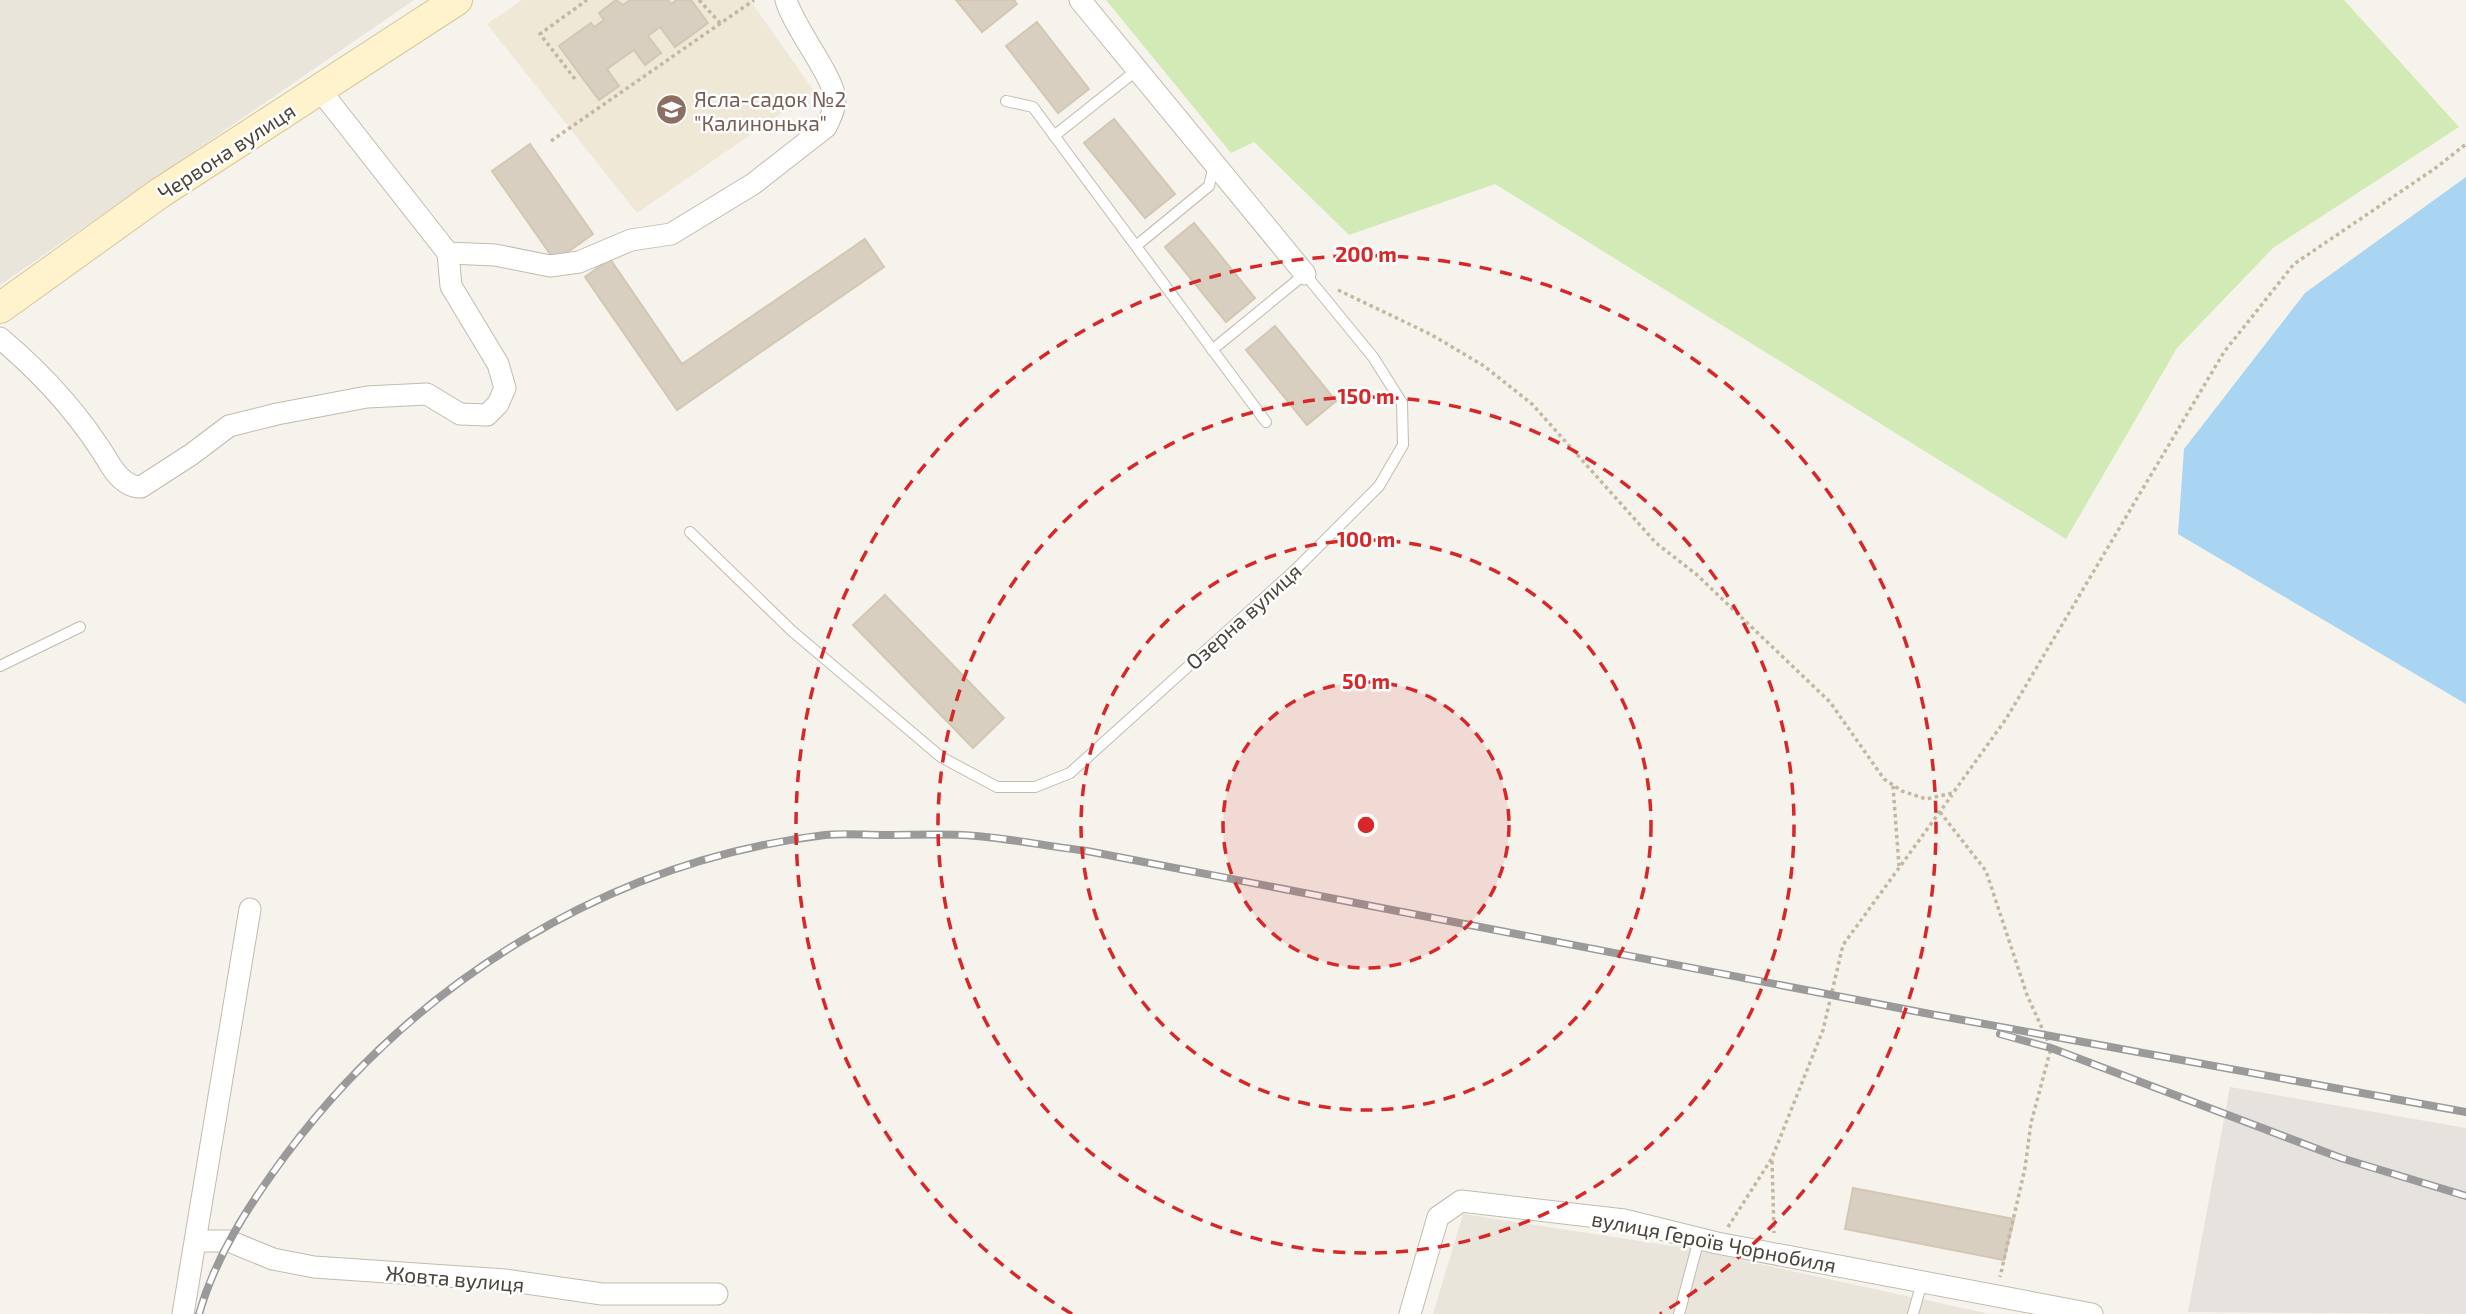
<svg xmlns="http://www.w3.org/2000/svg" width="2466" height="1314" font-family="'Exo 2',sans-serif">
	<rect width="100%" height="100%" fill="#f6f3ec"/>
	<g fill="#eae5da">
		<polygon points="0,0 414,0 0,285"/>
		<polygon points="1463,1214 1685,1248 1990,1314 1433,1314"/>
	</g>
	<polygon fill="#e6e2dd" points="2230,1087 2466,1128 2466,1314 2188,1312"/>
	<polygon fill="#efe8d6" points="522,0 750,0 814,91 637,213 487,24"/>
	<polygon fill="#d2eab5" points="1106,0 2344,0 2459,127 2273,248 2177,348 2066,539 1495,184 1349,235 1254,142 1231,153"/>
	<polygon fill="#a9d4f2" points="2466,177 2466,704 2178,534 2184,449 2305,293"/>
	<g fill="#d8cfc1" stroke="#d3c7b4" stroke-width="2">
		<polygon points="616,0 623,5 630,0 668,0 671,4 677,0 691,0 708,23 675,47 660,27 648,36 661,53 645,65 634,50 607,69 619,86 599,100 559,46 591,23 594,27 604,20 599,13"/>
		<polygon points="956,0 1014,0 1017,4 982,32"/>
		<polygon points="1037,22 1089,89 1058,113 1006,46"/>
		<polygon points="1114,119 1175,194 1145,218 1084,143"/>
		<polygon points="530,144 593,234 555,261 492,171"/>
		<polygon points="1194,223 1255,298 1226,322 1165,247"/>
		<polygon points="865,239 884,267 677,410 585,277 610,259 682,364"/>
		<polygon points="1275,326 1336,401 1307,425 1246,350"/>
		<polygon points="885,595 1004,718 973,748 853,625"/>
		<polygon points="1853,1188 2014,1219 2004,1260 1845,1229"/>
	</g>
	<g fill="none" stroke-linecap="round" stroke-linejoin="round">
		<defs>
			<g id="service">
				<polyline points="1006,101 1033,107 1266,422"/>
				<polyline points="1054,136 1137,70"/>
				<polyline points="1136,246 1209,186 1214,165"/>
				<polyline points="690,532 792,631 941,757 997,787 1035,787 1070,773 1295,570 1379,486 1403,445 1402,403 1373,357 1305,274 1212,350"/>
				<polyline points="0,666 80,627"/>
				<polyline points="1679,1314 1699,1239"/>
				<polyline points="1913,1314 1922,1282"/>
			</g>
			<g id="minor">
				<polyline points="1080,0 1305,274"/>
				<path d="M320,90L448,253L495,255L550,266L579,262L631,240L671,234L753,184L826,127C830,118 835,110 835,100C835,78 794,28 786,0"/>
				<path d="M0,338C44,375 82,417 111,466C118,477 127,487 141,487L192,454L229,426L277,414L367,397L427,394L460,414L487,415L498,404L505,388L498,364L451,286L448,253"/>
				<polyline points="198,1241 229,1241 273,1259 314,1267 505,1280 602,1294 717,1294"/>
				<polyline points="183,1314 250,909"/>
				<polyline points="1410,1314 1438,1217 1461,1201 1624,1220 1717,1243 2092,1314"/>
			</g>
			<polyline id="secondary" points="0,308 160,193 457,0"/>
		</defs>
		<use href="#service" stroke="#c2bbae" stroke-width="12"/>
		<use href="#minor" stroke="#c2bbae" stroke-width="23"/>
		<use href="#secondary" stroke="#d6c79b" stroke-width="32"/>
		<g stroke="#c4b79f" stroke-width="3.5" stroke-dasharray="3.5 3.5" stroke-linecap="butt">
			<polyline points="699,0 721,24"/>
			<polyline points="575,79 540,34 587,0"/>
			<polyline points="551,141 754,0"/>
			<polyline points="1338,290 1432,335 1484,366 1532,404 1656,543 1696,574 1830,702 1884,779 1902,791 1926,799 1953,793 2006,719 2224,352 2294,264 2437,167 2466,144"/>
			<polyline points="1893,786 1899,866"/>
			<polyline points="1940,812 1986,871 2027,995 2051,1048 2031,1123 2025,1168 2000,1277"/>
			<polyline points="1772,1161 1774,1233"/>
			<polyline points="1728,1227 1772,1158 1823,1030 1843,945 1952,795"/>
		</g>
		<use href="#service" stroke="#fff" stroke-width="10"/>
		<use href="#minor" stroke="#fff" stroke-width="21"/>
		<use href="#secondary" stroke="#fff3cd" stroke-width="30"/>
		<defs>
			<g id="rail">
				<polyline points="2000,1034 2051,1048 2341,1158 2466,1196"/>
				<path d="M199,1314C216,1255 249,1205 285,1156C414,983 608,861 825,835C844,833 865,835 885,835C910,835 936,834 962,835C1003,837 1045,846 1087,851L1930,1014L2466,1112"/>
			</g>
		</defs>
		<use href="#rail" stroke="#9a9a9a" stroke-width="8"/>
		<use href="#rail" stroke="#fff" stroke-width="5" stroke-dasharray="16" stroke-linecap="butt"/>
	</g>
	<circle cx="1366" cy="825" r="143" fill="#d62828" fill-opacity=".12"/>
	<g fill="none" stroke="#d62828" stroke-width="3.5" stroke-dasharray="12 9">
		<circle cx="1366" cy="825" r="143"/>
		<circle cx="1366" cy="825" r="285"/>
		<circle cx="1366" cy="825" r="428"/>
		<path d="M1072 1314A570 570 0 1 1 1660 1314"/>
	</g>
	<defs>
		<symbol id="school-disc" viewBox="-11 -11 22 22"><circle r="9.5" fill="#8d6e63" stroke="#fff"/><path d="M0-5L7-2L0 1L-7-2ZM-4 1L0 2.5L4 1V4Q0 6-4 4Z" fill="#fff"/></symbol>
	</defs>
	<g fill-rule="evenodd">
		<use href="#school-disc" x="654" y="92" width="35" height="35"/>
	</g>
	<g text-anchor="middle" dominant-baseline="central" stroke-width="5" stroke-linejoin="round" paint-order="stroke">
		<g font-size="21" fill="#785e54" stroke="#fff" text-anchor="start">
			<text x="694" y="98">Ясла-садок №2<tspan x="694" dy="24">"Калинонька"</tspan></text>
		</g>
		<g font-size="21" fill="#4b4439" stroke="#fff">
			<text transform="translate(226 151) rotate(-33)">Червона вулиця</text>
			<text transform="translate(1243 616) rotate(-42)">Озерна вулиця</text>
			<text transform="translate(1714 1241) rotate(11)">вулиця Героїв Чорнобиля</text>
			<text transform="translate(455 1278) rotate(5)">Жовта вулиця</text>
		</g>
	</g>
	<circle cx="1366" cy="825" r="10" fill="#d62828" stroke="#fff" stroke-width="3.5"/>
	<g font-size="21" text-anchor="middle" font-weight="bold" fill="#d62828" stroke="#fff" stroke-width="5" stroke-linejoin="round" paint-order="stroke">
		<text x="1366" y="262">200 m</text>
		<text x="1366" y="404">150 m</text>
		<text x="1366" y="547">100 m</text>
		<text x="1366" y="689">50 m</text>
	</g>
</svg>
